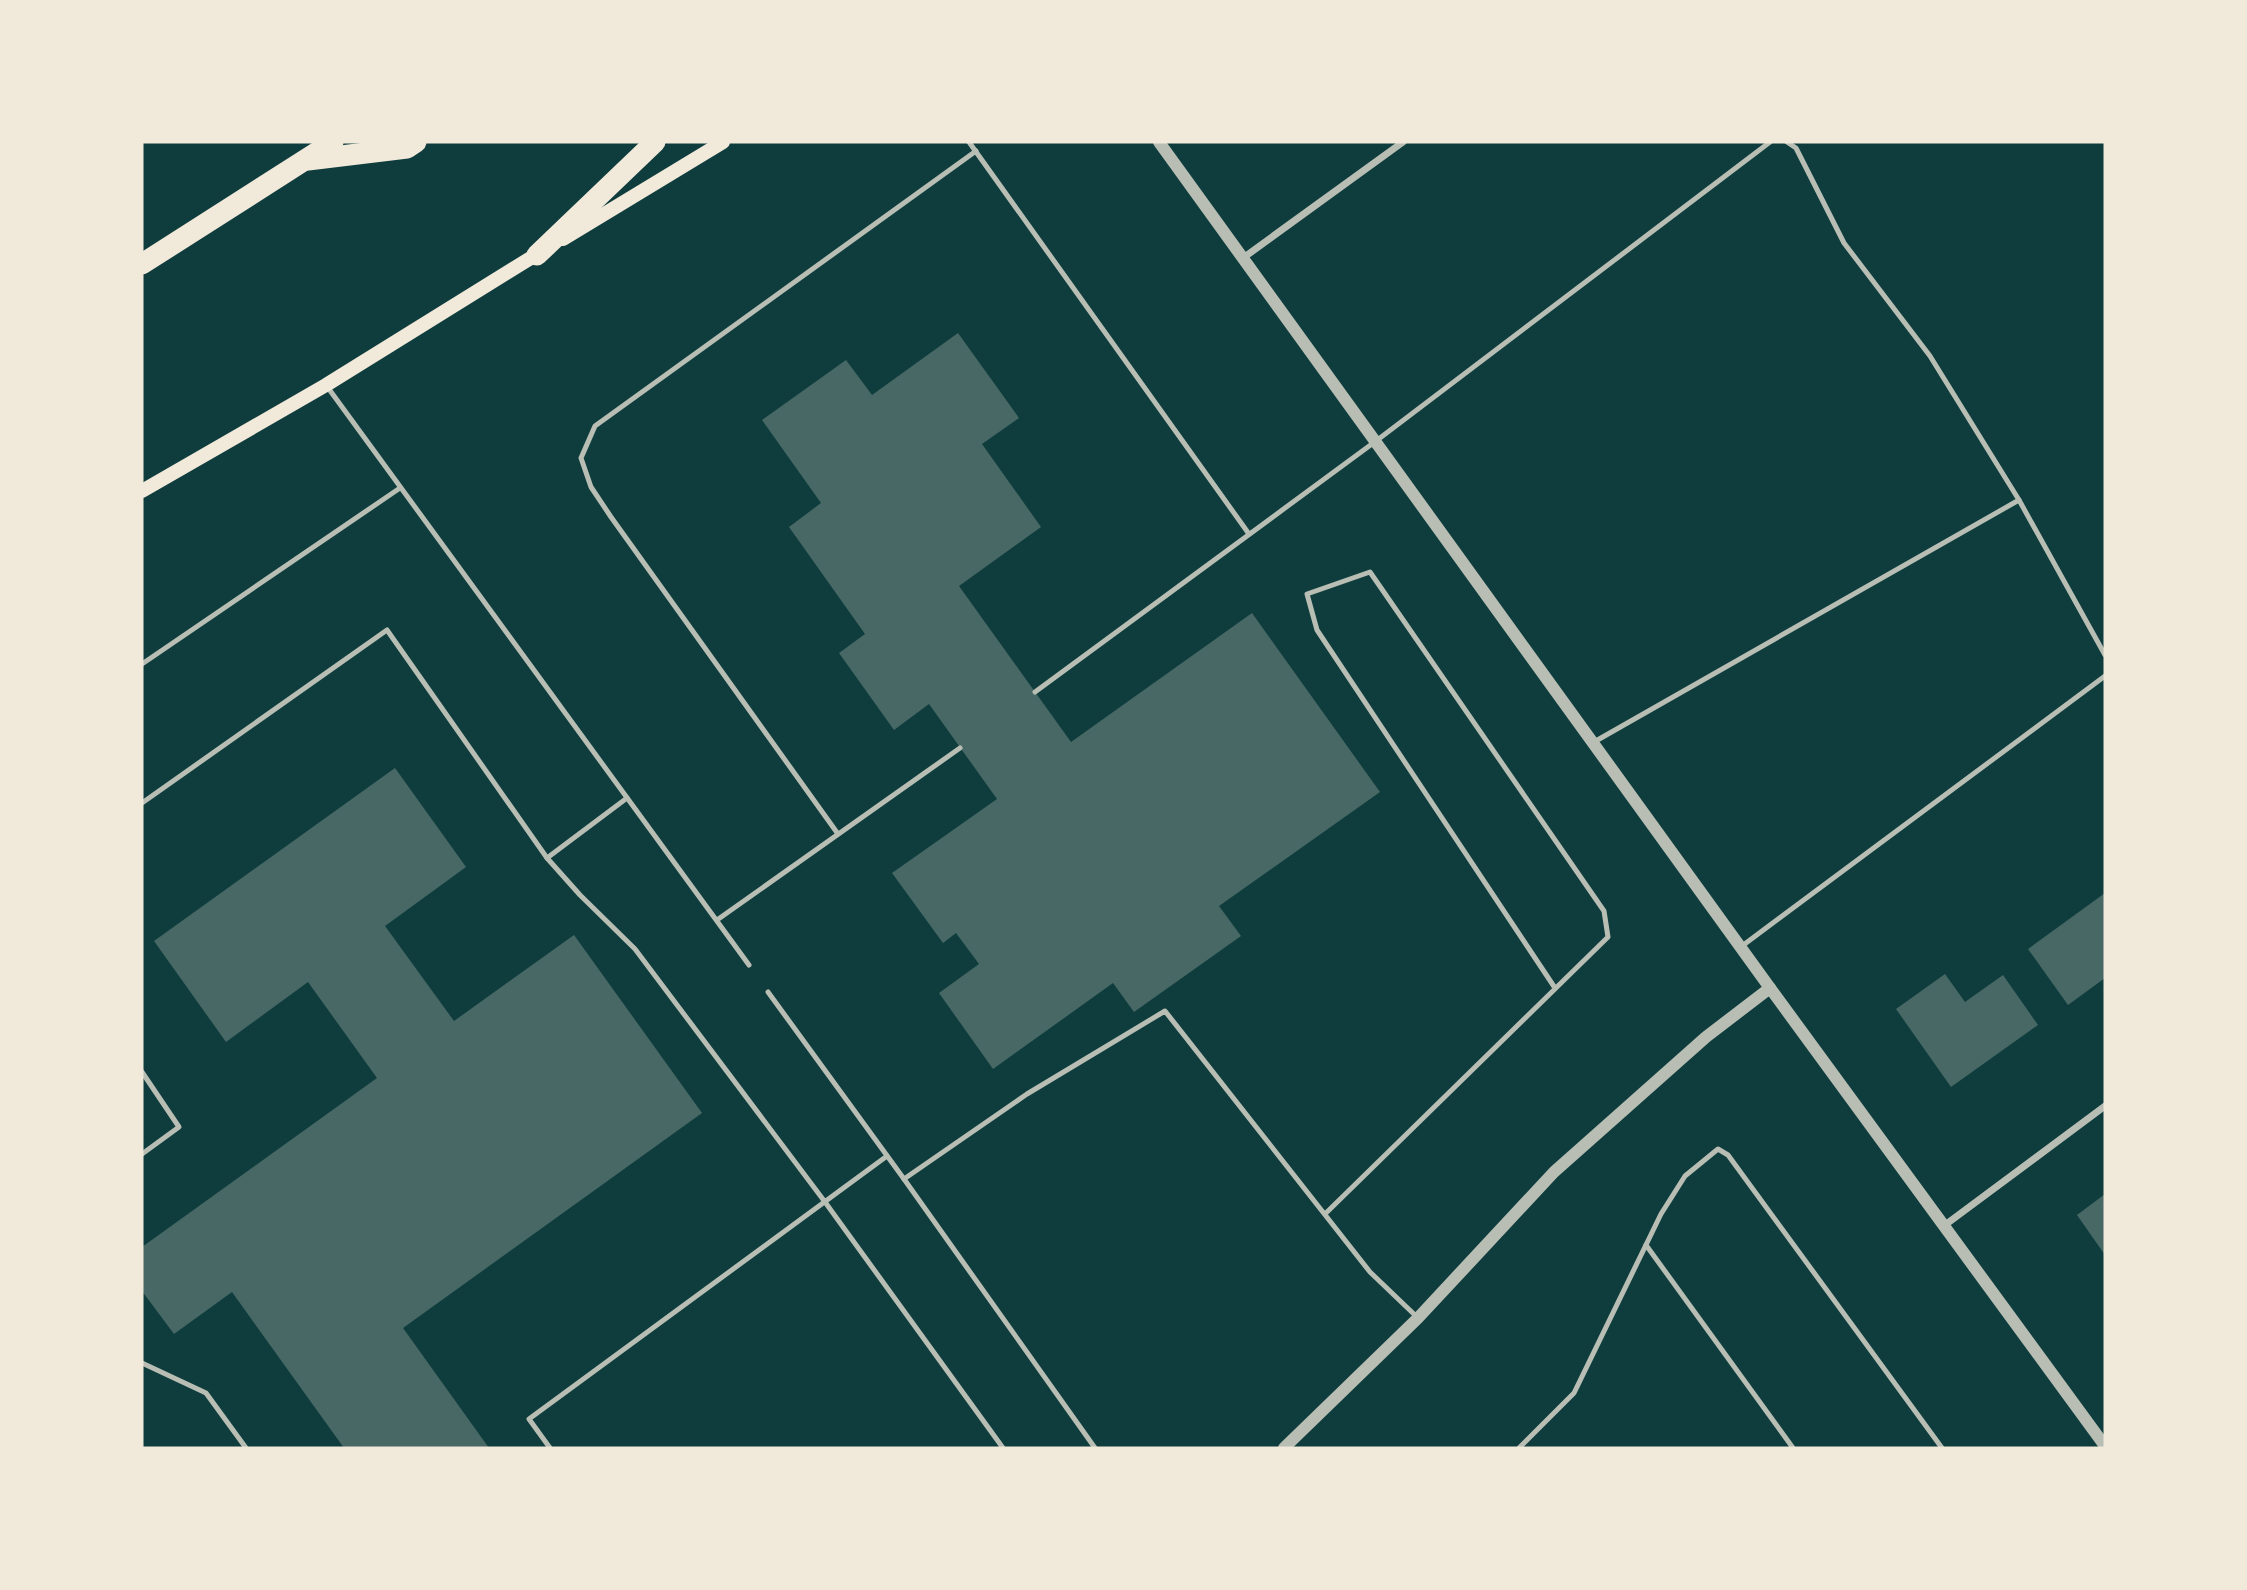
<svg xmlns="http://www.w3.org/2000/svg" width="2247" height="1590" font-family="'PT Serif',serif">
	<rect width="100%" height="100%" fill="#0f3d3e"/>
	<g fill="#486865">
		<polygon points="958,333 1019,418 982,444 1041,527 959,586 1071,742 1252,613 1380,792 1219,906 1241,936 1134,1012 1113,983 993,1069 939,993 979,964 956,933 943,943 892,873 997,799 929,704 894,730 839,653 865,634 789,527 821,503 762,420 846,360 872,395"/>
		<polygon points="395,768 466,867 385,926 454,1021 574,935 702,1113 403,1328 489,1448 344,1448 232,1292 174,1334 142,1291 142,1247 377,1078 308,982 226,1042 154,941"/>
		<polygon points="2105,893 2105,978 2068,1005 2028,949"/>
		<polygon points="1945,974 1965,1002 2003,975 2038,1025 1951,1087 1896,1009"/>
		<polygon points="2105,1194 2105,1255 2077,1215"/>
	</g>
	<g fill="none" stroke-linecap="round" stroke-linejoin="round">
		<g stroke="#b8beb3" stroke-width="5">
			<polyline points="969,142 1249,534"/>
			<polyline points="326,385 749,965"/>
			<polyline points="2019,500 2105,655"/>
			<polyline points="142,664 400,488"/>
			<polyline points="1035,692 1376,441 1770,142"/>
			<polyline points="1594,742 2019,500 1930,356 1844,243 1796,148 1787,142"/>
			<polyline points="142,803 387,630 547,858 580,895 635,949 825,1202 1003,1448"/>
			<polyline points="838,834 611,517 591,487 581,458 595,426 976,151"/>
			<polyline points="547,858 627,798"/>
			<polyline points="717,920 960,748"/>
			<polyline points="1742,946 2105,676"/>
			<polyline points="768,992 904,1179 1095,1448"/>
			<polyline points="142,1072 179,1127 142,1154"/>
			<polyline points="904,1179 1027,1094 1165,1011 1370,1272 1418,1318"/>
			<polyline points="1325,1214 1608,937 1604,911 1370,572 1307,594 1317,630 1555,988"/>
			<polyline points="1646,1245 1793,1448"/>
			<polyline points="142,1363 206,1393 246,1448"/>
			<polyline points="550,1448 529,1419 887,1156"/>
			<polyline points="1519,1448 1574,1393 1661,1214 1685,1176 1718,1149 1728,1155 1942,1448"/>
		</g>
		<g stroke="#b8beb3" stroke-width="7">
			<polyline points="1243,258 1403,142"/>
			<polyline points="1945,1225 2105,1106"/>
		</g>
		<g stroke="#b8beb3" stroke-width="12">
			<polyline points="1159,142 1770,988 2105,1446"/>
			<polyline points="1284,1448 1418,1318 1554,1172 1706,1037 1770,988"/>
		</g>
		<g stroke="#f1e9da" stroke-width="14">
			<polyline points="563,239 723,142"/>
			<polyline points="142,491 326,385 542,251"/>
		</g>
		<g stroke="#f1e9da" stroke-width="21">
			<polyline points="308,160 407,148 416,142"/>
			<polyline points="537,255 655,142"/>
			<polyline points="142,264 333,142"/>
		</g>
	</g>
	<rect width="2247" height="1590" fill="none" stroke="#f1e9da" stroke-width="287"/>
</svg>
